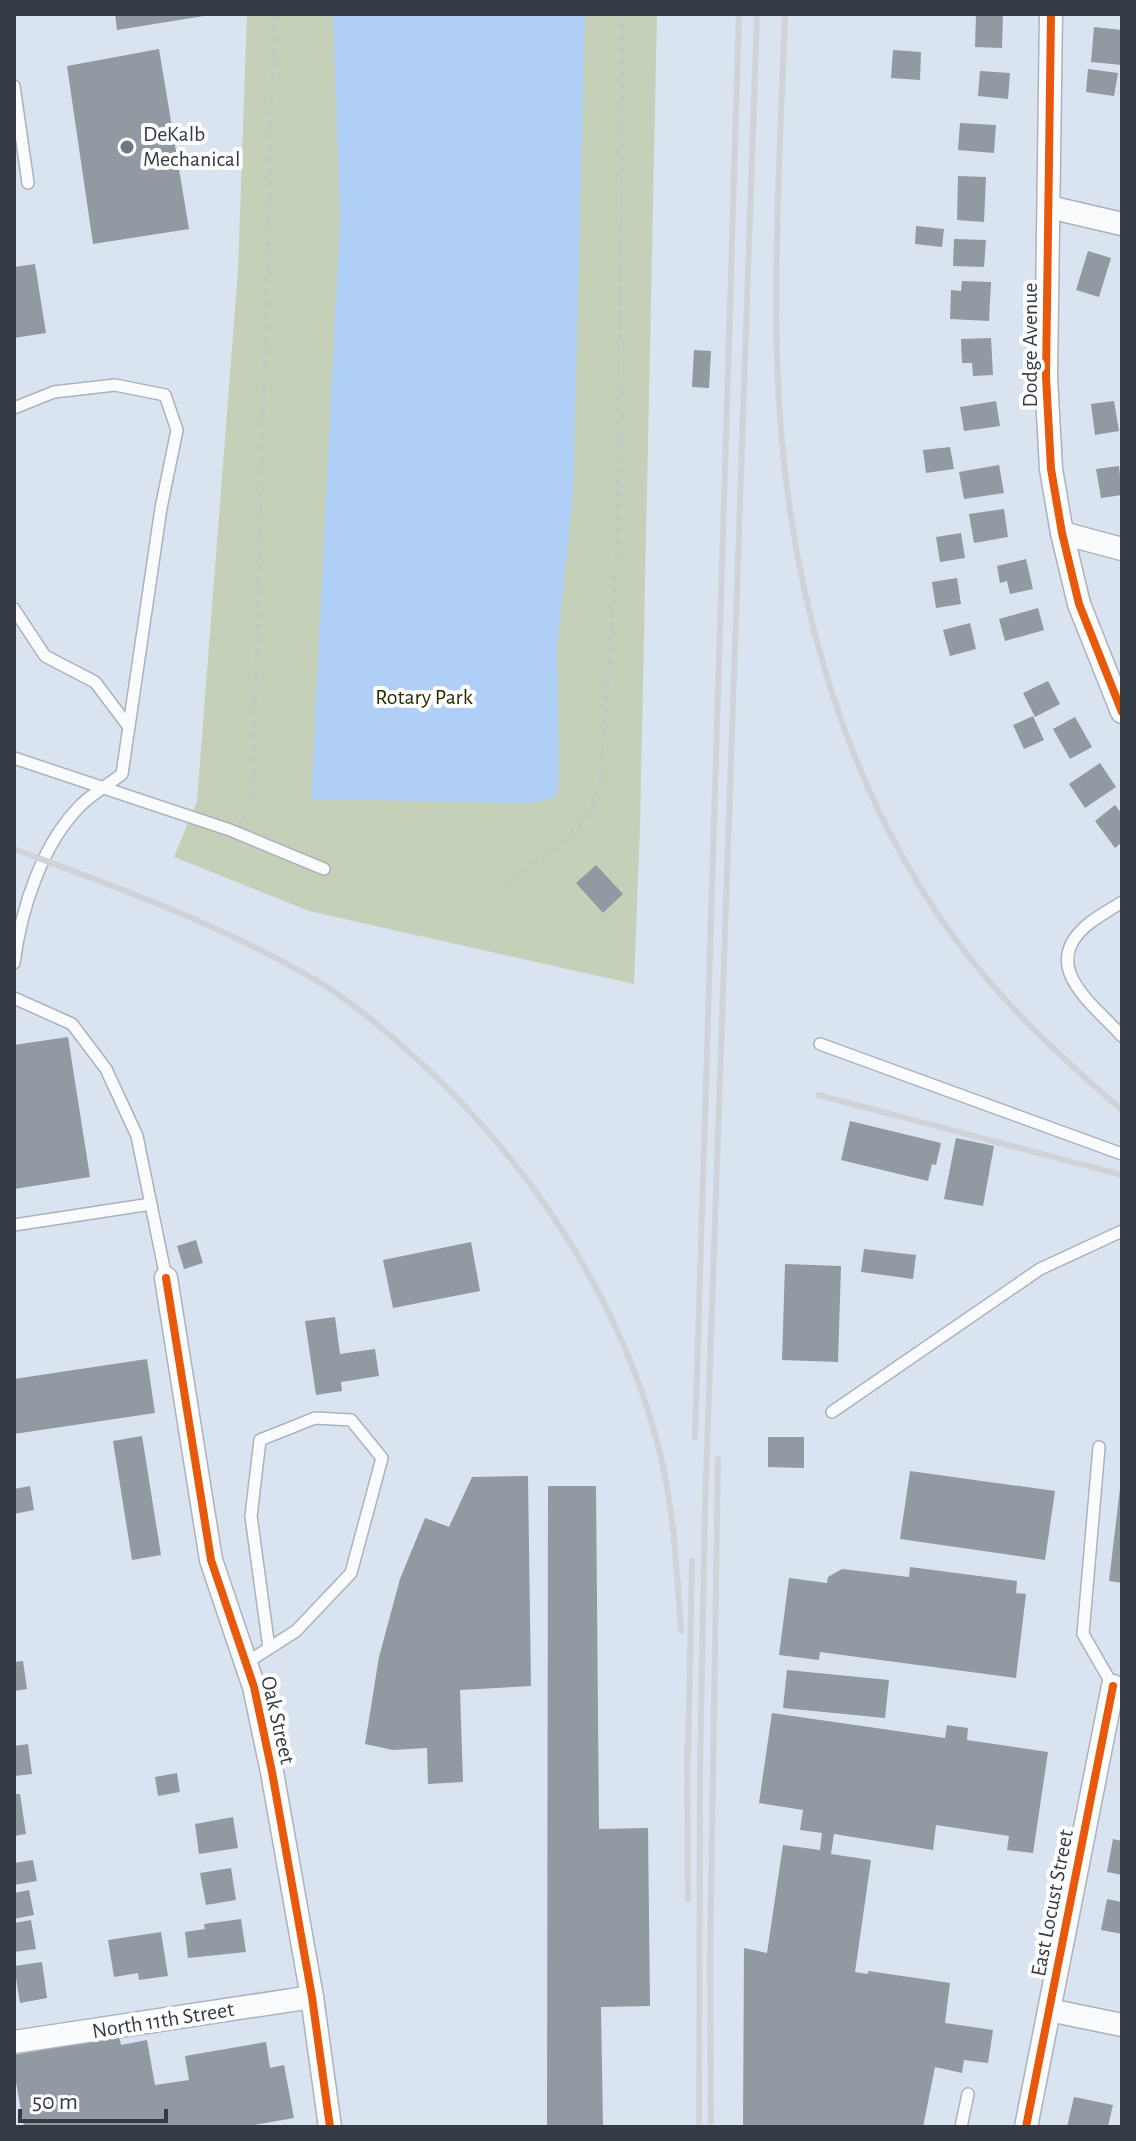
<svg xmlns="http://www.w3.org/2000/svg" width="1136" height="2141" font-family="'Alegreya Sans',sans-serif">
	<rect width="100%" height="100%" fill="#dae4f1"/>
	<polygon fill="#c5d0b8" points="247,14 657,14 640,826 634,984 309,911 174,857 197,801 238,270"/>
	<polygon fill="#b0cff6" points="333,14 585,14 573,495 557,649 559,776 557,794 549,800 527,803 311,799 340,217"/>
	<g fill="#9199a2">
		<polygon points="115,14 203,14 204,16 117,30"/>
		<polygon points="976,14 1003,14 1002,48 975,47"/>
		<polygon points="1094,27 1122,30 1122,65 1091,62"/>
		<polygon points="159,49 189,229 93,244 67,66"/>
		<polygon points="893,50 921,52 920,80 891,78"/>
		<polygon points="1088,69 1118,73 1114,96 1086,92"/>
		<polygon points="980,71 1010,73 1008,99 978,96"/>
		<polygon points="960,123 996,125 994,153 958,150"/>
		<polygon points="958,176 986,177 984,222 957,220"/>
		<polygon points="916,226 944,229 942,247 915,244"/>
		<polygon points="954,239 986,240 984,267 953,266"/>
		<polygon points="1088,251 1111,258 1099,297 1076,290"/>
		<polygon points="35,264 46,333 14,338 14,267"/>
		<polygon points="962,281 991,282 989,321 950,319 951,290 961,291"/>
		<polygon points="991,338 993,375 973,376 972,363 962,363 961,339"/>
		<polygon points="694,350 711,351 709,388 692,387"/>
		<polygon points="996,401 1000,426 964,431 960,407"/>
		<polygon points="1114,401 1119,431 1095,435 1091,404"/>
		<polygon points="950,447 954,469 926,473 923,450"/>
		<polygon points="999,465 1004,493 964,499 959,472"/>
		<polygon points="1119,466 1122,495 1101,498 1096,469"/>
		<polygon points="1004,509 1008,537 974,543 969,514"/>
		<polygon points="961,533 965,558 940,562 936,537"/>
		<polygon points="1026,559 1033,589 1010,594 1007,581 1000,583 997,566"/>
		<polygon points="957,578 961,604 936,608 932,582"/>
		<polygon points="1038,608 1044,630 1005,641 999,619"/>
		<polygon points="970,623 976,649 950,656 943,630"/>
		<polygon points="1048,681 1060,704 1035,717 1023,693"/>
		<polygon points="1033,716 1044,740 1024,749 1013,725"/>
		<polygon points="1075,717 1092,747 1070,759 1053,729"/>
		<polygon points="1100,763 1116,787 1085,808 1069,784"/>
		<polygon points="1115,805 1122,814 1122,842 1115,848 1095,821"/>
		<polygon points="596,865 623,894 603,913 576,883"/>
		<polygon points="68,1037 90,1177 14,1189 14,1045"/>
		<polygon points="850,1121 941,1143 936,1165 932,1164 928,1181 841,1160"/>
		<polygon points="956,1138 994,1146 983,1206 944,1199"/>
		<polygon points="196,1240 203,1263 184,1269 177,1246"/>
		<polygon points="471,1242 480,1291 393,1308 383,1260"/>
		<polygon points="864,1249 916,1255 913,1279 861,1272"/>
		<polygon points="785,1264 841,1266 838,1362 782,1360"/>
		<polygon points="335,1317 340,1354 375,1349 379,1376 341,1382 342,1391 316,1395 305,1321"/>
		<polygon points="147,1359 155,1413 14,1434 14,1379"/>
		<polygon points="142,1436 161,1555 132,1560 113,1441"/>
		<polygon points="768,1437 804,1437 804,1468 768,1467"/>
		<polygon points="910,1471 1055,1491 1045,1560 900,1539"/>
		<polygon points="528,1476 531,1686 460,1690 463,1782 428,1784 427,1748 393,1750 365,1744 379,1657 400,1579 425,1518 449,1527 472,1477"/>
		<polygon points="30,1486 34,1510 14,1514 14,1489"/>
		<polygon points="548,1486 596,1486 599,1829 648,1828 650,2006 601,2007 603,2127 547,2127"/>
		<polygon points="1120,1488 1122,1488 1122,1583 1109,1581"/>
		<polygon points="910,1567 1017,1581 1016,1593 1026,1594 1016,1678 820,1652 819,1660 779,1655 789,1578 827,1583 828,1577 842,1569 909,1577"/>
		<polygon points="23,1661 27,1689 14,1691 14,1662"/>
		<polygon points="787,1670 889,1680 885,1718 783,1708"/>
		<polygon points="772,1713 945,1738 947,1725 968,1728 967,1740 1048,1752 1033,1853 1007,1850 1009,1836 936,1825 933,1850 834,1834 831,1854 871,1860 855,1972 868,1974 868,1971 950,1983 945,2023 993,2030 988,2063 964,2060 962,2073 935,2067 923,2127 743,2127 744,1948 767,1953 783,1845 820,1850 822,1833 800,1830 803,1810 759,1803"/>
		<polygon points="28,1744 32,1774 14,1776 14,1746"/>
		<polygon points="177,1773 180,1792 158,1796 155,1777"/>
		<polygon points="14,1794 20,1794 26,1834 14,1836"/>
		<polygon points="233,1817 238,1848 199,1854 195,1824"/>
		<polygon points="1113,1839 1122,1841 1122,1875 1107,1872"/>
		<polygon points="33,1860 37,1881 14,1885 14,1863"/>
		<polygon points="231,1868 236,1900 206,1905 200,1873"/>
		<polygon points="29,1890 34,1915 14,1919 14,1893"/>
		<polygon points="1107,1899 1122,1902 1122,1934 1101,1930"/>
		<polygon points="241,1919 246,1952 188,1958 185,1932 205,1929 204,1924"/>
		<polygon points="31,1920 36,1949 14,1952 14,1923"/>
		<polygon points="161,1932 168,1976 139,1980 138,1973 114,1977 108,1940"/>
		<polygon points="42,1962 47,1998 20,2003 14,1966"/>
		<polygon points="119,2036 121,2045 147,2040 155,2085 189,2080 185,2056 266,2042 270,2068 284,2065 294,2118 243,2127 24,2127 14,2071 14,2055"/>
		<polygon points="1074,2097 1113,2105 1108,2126 1067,2127"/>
	</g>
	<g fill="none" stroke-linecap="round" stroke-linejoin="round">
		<defs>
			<g id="service">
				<polyline points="14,86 28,183"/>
				<path d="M14,408L54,392L115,385L165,395L177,430L161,508L122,774C109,784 94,793 82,804C42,843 21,909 14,963"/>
				<polyline points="14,609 45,656 95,682 129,727"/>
				<polyline points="14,758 230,830 324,869"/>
				<path d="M1122,902C1110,910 1096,917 1086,926C1039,967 1093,1004 1122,1036"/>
				<polyline points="14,998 72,1024 106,1069 137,1136 166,1278"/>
				<polyline points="820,1044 1122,1154"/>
				<polyline points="14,1225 151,1204"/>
				<polyline points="832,1412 1040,1269 1122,1231"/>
				<polyline points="1099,1447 1083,1634 1113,1686"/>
				<polyline points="246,1663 296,1631 351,1573 382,1458 351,1420 315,1418 260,1440 251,1516 269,1648"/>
				<polyline points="961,2127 968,2094"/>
			</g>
			<g id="minor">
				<polyline points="1051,14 1046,377 1051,469 1062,533 1079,604 1122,712"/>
				<polyline points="1049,207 1122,224"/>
				<polyline points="1062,533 1122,549"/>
				<polyline points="166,1278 211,1560 254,1687 272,1772 312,1997 330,2127"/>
				<polyline points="1049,2010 1122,2025"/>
				<polyline points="14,2042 312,1997"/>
				<polyline points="1026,2127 1113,1686"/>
			</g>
		</defs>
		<use href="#service" stroke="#abb2bd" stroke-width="14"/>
		<use href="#minor" stroke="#abb2bd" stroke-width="25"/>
		<g stroke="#c3c6cc" stroke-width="3" stroke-dasharray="6 6" stroke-linecap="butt">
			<polyline points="244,821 253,787 274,14"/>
			<polyline points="504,887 557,846 586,819 600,786 617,552 623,14"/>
		</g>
		<use href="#service" stroke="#f9fbfd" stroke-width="11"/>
		<use href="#minor" stroke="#f9fbfd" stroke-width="22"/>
		<g stroke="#d0d3d7" stroke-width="6">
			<path d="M785,14C781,128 774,243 777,358C783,566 836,784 965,952C1011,1011 1066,1062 1122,1110"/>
			<path d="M14,849C119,888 228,927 324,985C351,1002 376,1023 400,1044C524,1152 622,1296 661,1457C674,1514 677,1572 681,1631"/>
			<polyline points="818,1095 1122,1175"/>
			<polyline points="695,1437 739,14"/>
			<polyline points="687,1747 688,1899"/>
			<polyline points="688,1755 692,1561"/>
			<polyline points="699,2127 700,1769 705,1507 757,14"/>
			<polyline points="711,2127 710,1961 718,1459"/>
		</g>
		<defs>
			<g id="cycleway">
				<polyline points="1051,14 1046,377 1051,469 1062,533 1079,604 1122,712"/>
				<polyline points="166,1278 211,1560 254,1687 272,1772 312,1997 330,2127"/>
				<polyline points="1026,2127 1113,1686"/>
			</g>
		</defs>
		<use href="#cycleway" stroke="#fff" stroke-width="13"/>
		<use href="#cycleway" stroke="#e8590c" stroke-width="8"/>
	</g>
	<circle fill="#6d7681" stroke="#fff" stroke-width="3" cx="127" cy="147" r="8"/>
	<g text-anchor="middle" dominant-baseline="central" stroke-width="8" stroke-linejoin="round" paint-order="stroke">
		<g font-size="22" fill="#333b44" stroke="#fff" text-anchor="start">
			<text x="143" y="134">DeKalb<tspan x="143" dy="25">Mechanical</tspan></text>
		</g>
		<g font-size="22" fill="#333b44" stroke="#fff">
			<text transform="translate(1030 345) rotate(-90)">Dodge Avenue</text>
			<text transform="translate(278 1720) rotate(77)">Oak Street</text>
			<text transform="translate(1052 1903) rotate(-79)">East Locust Street</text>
			<text transform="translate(163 2020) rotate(-9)">North 11th Street</text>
		</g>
		<g font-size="22" fill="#272d00" stroke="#fff">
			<text x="424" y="697">Rotary Park</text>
		</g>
	</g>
	<rect width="1136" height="2141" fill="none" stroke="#333b44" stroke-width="32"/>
	<path d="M20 2109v12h146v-12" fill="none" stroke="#333b44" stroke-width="4"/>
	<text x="32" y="2109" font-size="24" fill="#333b44" stroke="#ffffff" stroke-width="6" paint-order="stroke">50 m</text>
</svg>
